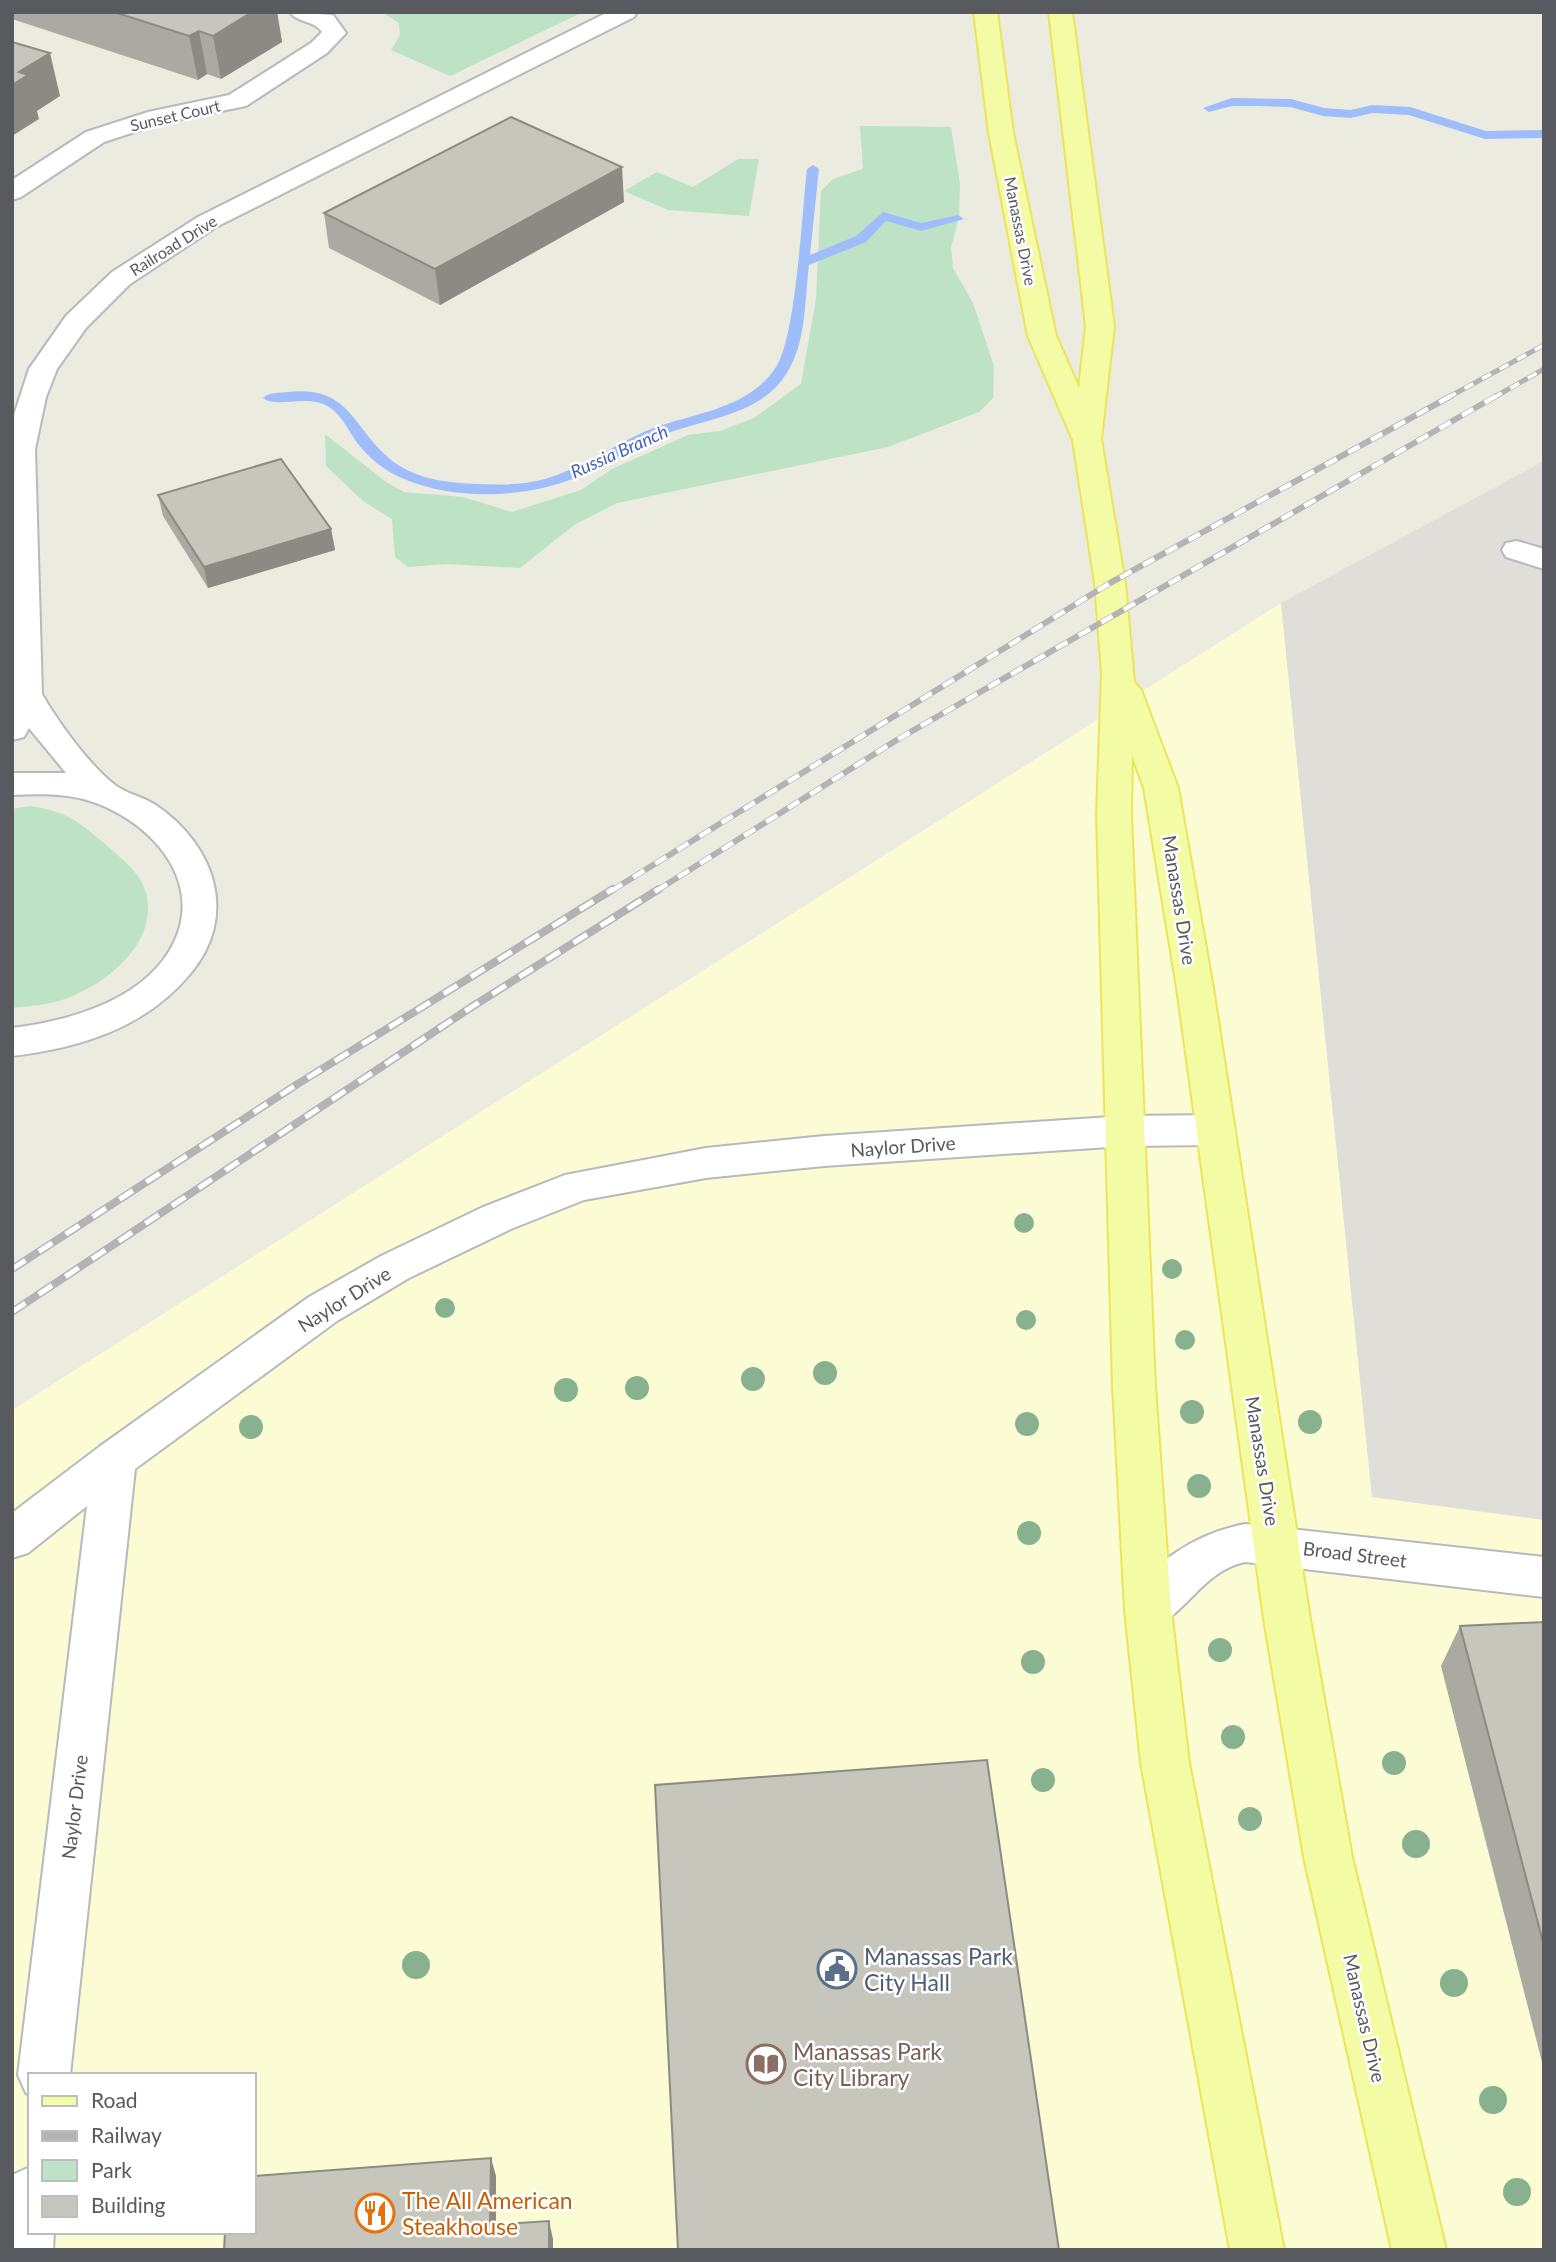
<svg xmlns="http://www.w3.org/2000/svg" width="1556" height="2262" font-family="Lato,sans-serif">
	<rect width="100%" height="100%" fill="#ebebe0"/>
	<path fill="#fbfcd4" fill-rule="evenodd" d="M1281,603L1372,1497L1544,1520V2250H12V1410ZM30,2075H254V2232H30Z"/>
	<polygon fill="#dfded8" points="1544,461 1544,1520 1372,1497 1281,603"/>
	<g fill="#bde2c6">
		<polygon points="387,12 583,12 450,76 391,50 400,35 399,23 385,14"/>
		<polygon points="860,126 951,127 960,184 959,217 951,247 953,268 973,303 994,366 993,398 979,412 888,447 617,503 574,525 520,568 446,564 408,567 395,557 392,519 363,501 326,466 325,434 386,482 404,492 463,497 512,512 581,490 612,469 688,435 720,431 754,418 801,384 816,299 821,191 833,179 863,169"/>
		<polygon points="738,159 759,159 749,216 668,210 624,191 657,172 693,187"/>
		<path d="M30,806C68,812 76,820 105,844C120,858 141,872 146,893C159,942 107,984 65,999C48,1005 30,1006 12,1008V809Z"/>
	</g>
	<g fill="none" stroke-linecap="round" stroke-linejoin="round">
		<g fill="#a0bdfb" fill-rule="evenodd">
			<polygon points="1232,98 1291,99 1324,108 1351,110 1372,105 1410,107 1486,131 1544,130 1544,138 1485,139 1409,115 1372,113 1351,118 1323,116 1290,107 1258,106 1232,106 1209,112 1203,108"/>
			<path d="M813,165L819,169L810,255L856,236L883,212L921,223L958,215L964,219L921,231L886,221L866,242L809,265C804,306 807,354 777,386C749,415 707,419 671,432C641,442 614,460 585,474C531,498 459,502 404,479C386,472 370,459 358,444C349,432 342,415 329,407C309,393 275,409 263,398C269,392 279,393 288,392C355,384 353,436 400,466C422,480 451,483 477,484C499,485 523,485 545,479C581,468 612,446 646,431C689,413 748,411 776,367C796,337 802,212 807,169Z"/>
		</g>
		<defs>
			<g id="minor">
				<path d="M290,12L333,15L346,33L327,53L246,106L162,123L104,142L21,197L12,200V180L86,132L148,112L229,95L311,43L322,32C314,20 297,23 290,12Z"/>
				<path d="M608,12H637L634,17L216,227L130,284L86,328L57,369L46,397L35,449L42,694C58,722 89,765 115,785C126,794 145,797 157,806C215,846 239,916 190,974C145,1028 80,1048 12,1056V1028C70,1021 149,999 175,940C204,876 145,817 87,800C62,793 37,794 12,795V773H66L29,728L24,737L12,740V421L29,369L66,316L112,272L198,217Z"/>
				<polygon points="1517,541 1544,549 1544,569 1506,557 1502,550 1506,543"/>
				<polygon points="1215,1115 1229,1120 1234,1130 1229,1140 1215,1145 1125,1146 824,1166 706,1178 584,1200 511,1229 409,1278 337,1321 135,1469 70,2075 30,2075 30,2095 26,2093 18,2075 87,1506 28,1553 12,1558 12,1513 99,1447 309,1297 381,1256 483,1207 565,1175 706,1148 824,1136 1125,1116"/>
				<path d="M1245,1524L1544,1557V1597L1245,1562C1202,1571 1186,1616 1148,1630L1132,1624L1125,1610C1146,1564 1197,1533 1245,1524Z"/>
				<polygon points="30,2167 30,2232 54,2232 53,2250 12,2250 12,2175"/>
			</g>
			<polygon id="major" points="974,12 997,12 1013,133 1056,336 1079,388 1086,326 1049,12 1072,12 1114,326 1101,439 1125,583 1134,682 1141,690 1178,788 1213,988 1310,1619 1352,1857 1446,2250 1392,2250 1304,1857 1264,1619 1177,988 1144,788 1132,755 1131,815 1155,1386 1171,1610 1189,1763 1284,2250 1230,2250 1141,1763 1125,1610 1113,1386 1097,815 1102,672 1095,583 1073,440 1028,336 989,133"/>
		</defs>
		<use href="#minor" stroke="#b8b8be" stroke-width="4"/>
		<use href="#major" stroke="#eae65a" stroke-width="4"/>
		<use href="#minor" fill="#fff" fill-rule="evenodd"/>
		<use href="#major" fill="#f4fba5" fill-rule="evenodd"/>
		<defs>
			<g id="rail-far2">
				<polyline points="1447,398 1544,345"/>
				<polyline points="1493,398 1544,369"/>
			</g>
			<g id="rail-far1">
				<polyline points="611,891 1110,583 1451,396"/>
				<polyline points="656,891 900,738 1496,396"/>
			</g>
			<g id="rail">
				<polyline points="12,1269 296,1085 613,889"/>
				<polyline points="12,1312 470,1008 659,889"/>
			</g>
		</defs>
		<use href="#rail-far2" stroke="#b3b3b4" stroke-width="5"/>
		<use href="#rail-far1" stroke="#b3b3b4" stroke-width="6"/>
		<use href="#rail" stroke="#b3b3b4" stroke-width="8"/>
		<use href="#rail-far2" stroke="#fff" stroke-width="3.5" stroke-dasharray="10" stroke-linecap="butt"/>
		<use href="#rail-far1" stroke="#fff" stroke-width="4.5" stroke-dasharray="13" stroke-linecap="butt"/>
		<use href="#rail" stroke="#fff" stroke-width="5" stroke-dasharray="16" stroke-linecap="butt"/>
	</g>
	<g fill="#88b18f">
		<circle cx="1024" cy="1223" r="10"/>
		<circle cx="1172" cy="1269" r="10"/>
		<circle cx="445" cy="1308" r="10"/>
		<circle cx="1026" cy="1320" r="10"/>
		<circle cx="1185" cy="1340" r="10"/>
		<circle cx="825" cy="1373" r="12"/>
		<circle cx="753" cy="1379" r="12"/>
		<circle cx="637" cy="1388" r="12"/>
		<circle cx="566" cy="1390" r="12"/>
		<circle cx="1192" cy="1412" r="12"/>
		<circle cx="1310" cy="1422" r="12"/>
		<circle cx="1027" cy="1424" r="12"/>
		<circle cx="251" cy="1427" r="12"/>
		<circle cx="1199" cy="1486" r="12"/>
		<circle cx="1029" cy="1533" r="12"/>
		<circle cx="1220" cy="1650" r="12"/>
		<circle cx="1033" cy="1662" r="12"/>
		<circle cx="1233" cy="1737" r="12"/>
		<circle cx="1394" cy="1763" r="12"/>
		<circle cx="1043" cy="1780" r="12"/>
		<circle cx="1250" cy="1819" r="12"/>
		<circle cx="1416" cy="1844" r="14"/>
		<circle cx="416" cy="1965" r="14"/>
		<circle cx="1454" cy="1983" r="14"/>
		<circle cx="1493" cy="2100" r="14"/>
		<circle cx="1517" cy="2192" r="14"/>
	</g>
	<g fill="#aaaaa2">
		<polygon points="12,12 277,12 282,42 221,79 207,74 198,80 12,19"/>
		<polygon points="624,202 440,305 329,248 324,213"/>
		<polygon points="158,495 331,529 335,550 208,588 163,516"/>
		<polygon points="1544,1622 1544,2070 1441,1666 1460,1626"/>
	</g>
	<g fill="#8b8b84">
		<polygon points="252,12 277,12 282,42 221,79 213,36"/>
		<polygon points="199,31 207,74 198,80 189,36"/>
		<polygon points="50,53 60,96 37,111 39,119 12,136 12,85 19,72"/>
		<polygon points="622,167 624,202 440,305 435,269"/>
		<polygon points="331,529 335,550 208,588 204,567"/>
		<polygon points="491,2158 496,2176 496,2242 490,2225"/>
		<polygon points="549,2221 553,2239 553,2250 549,2250"/>
	</g>
	<g fill="#c6c6bc" stroke="#8b8b84" stroke-width="2">
		<polygon points="114,12 252,12 213,36 199,31 189,36"/>
		<polygon points="12,42 50,53 19,72 28,75 12,85"/>
		<polygon points="511,117 622,167 435,269 324,213"/>
		<polygon points="281,459 331,529 204,567 158,495"/>
		<polygon points="1544,1622 1544,1946 1460,1626"/>
		<polygon points="987,1760 1059,2250 678,2250 655,1785"/>
		<polygon points="491,2158 490,2225 549,2221 549,2250 224,2250 225,2232 254,2232 254,2176"/>
	</g>
	<defs>
		<symbol id="civic-ring" viewBox="-11 -11 22 22"><circle r="9.5" fill="#fff" stroke="#5c6f8a" stroke-width="1.5"/><path d="M-.6-6.5H3V-4.5H.6V-3L4-1V1h2V6H-6V1h2V-1L-.6-3ZM-1.2 2.5V6h2.4V2.5Z" fill="#5c6f8a"/></symbol>
		<symbol id="library-ring" viewBox="-11 -11 22 22"><circle r="9.5" fill="#fff" stroke="#8d6e63" stroke-width="1.5"/><path d="M-6-4Q-3-5.5-.7-3.5V5Q-3 3-6 4ZM6-4Q3-5.5 .7-3.5V5Q3 3 6 4Z" fill="#8d6e63"/></symbol>
		<symbol id="restaurant-ring" viewBox="-11 -11 22 22"><circle r="9.5" fill="#fff" stroke="#e8710a" stroke-width="1.5"/><path d="M-5-6h1v4h1v-4h1v4h1v-4h1v5L-1.5 .5V6h-2V.5L-5-1ZM5-6V6H3V1.5H1.5Q1.5-4 5-6Z" fill="#e8710a"/></symbol>
	</defs>
	<g fill-rule="evenodd">
		<use href="#civic-ring" x="815" y="1947" width="44" height="44"/>
		<use href="#library-ring" x="744" y="2042" width="44" height="44"/>
		<use href="#restaurant-ring" x="353" y="2191" width="44" height="44"/>
	</g>
	<g text-anchor="middle" dominant-baseline="central" stroke-width="5" stroke-linejoin="round" paint-order="stroke">
		<g font-size="16" fill="#595a60" stroke="#fff">
			<text transform="translate(175 115) rotate(-13)">Sunset Court</text>
			<text transform="translate(1021 231) rotate(79)">Manassas Drive</text>
			<text transform="translate(173 245) rotate(-32)">Railroad Drive</text>
		</g>
		<g font-size="18" font-style="italic" fill="#4561bc" stroke="#fff">
			<text transform="translate(619 451) rotate(-24)">Russia Branch</text>
		</g>
		<g font-size="19" fill="#595a60" stroke="#fff">
			<text transform="translate(1180 900) rotate(81)">Manassas Drive</text>
			<text transform="translate(903 1146) rotate(-4)">Naylor Drive</text>
			<text transform="translate(344 1299) rotate(-32)">Naylor Drive</text>
			<text transform="translate(1263 1461) rotate(81)">Manassas Drive</text>
			<text transform="translate(1355 1554) rotate(7)">Broad Street</text>
			<text transform="translate(74 1807) rotate(-83)">Naylor Drive</text>
			<text transform="translate(1365 2018) rotate(77)">Manassas Drive</text>
		</g>
		<g font-size="23" fill="#4e5e75" stroke="#fff" text-anchor="start">
			<text x="864" y="1956">Manassas Park<tspan x="864" dy="26">City Hall</tspan></text>
		</g>
		<g font-size="23" fill="#785e54" stroke="#fff" text-anchor="start">
			<text x="793" y="2051">Manassas Park<tspan x="793" dy="26">City Library</tspan></text>
		</g>
		<g font-size="23" fill="#c56008" stroke="#fff" text-anchor="start">
			<text x="402" y="2200">The All American<tspan x="402" dy="26">Steakhouse</tspan></text>
		</g>
	</g>
	<rect width="1556" height="2262" fill="none" stroke="#595a60" stroke-width="28"/>
	<rect x="28" y="2073" width="228" height="161" fill="#ffffff" stroke="#bdbdbf" stroke-width="2"/>
	<rect x="42" y="2096" width="35" height="10" fill="#f4fba5" stroke="#bdbdbf" stroke-width="2"/>
	<text x="91" y="2108" font-size="21" fill="#595a60">Road</text>
	<rect x="42" y="2131" width="35" height="10" fill="#b3b3b4" stroke="#bdbdbf" stroke-width="2"/>
	<text x="91" y="2143" font-size="21" fill="#595a60">Railway</text>
	<rect x="42" y="2160" width="35" height="21" fill="#bde2c6" stroke="#bdbdbf" stroke-width="2"/>
	<text x="91" y="2178" font-size="21" fill="#595a60">Park</text>
	<rect x="42" y="2196" width="35" height="21" fill="#c6c6bc" stroke="#bdbdbf" stroke-width="2"/>
	<text x="91" y="2213" font-size="21" fill="#595a60">Building</text>
</svg>
